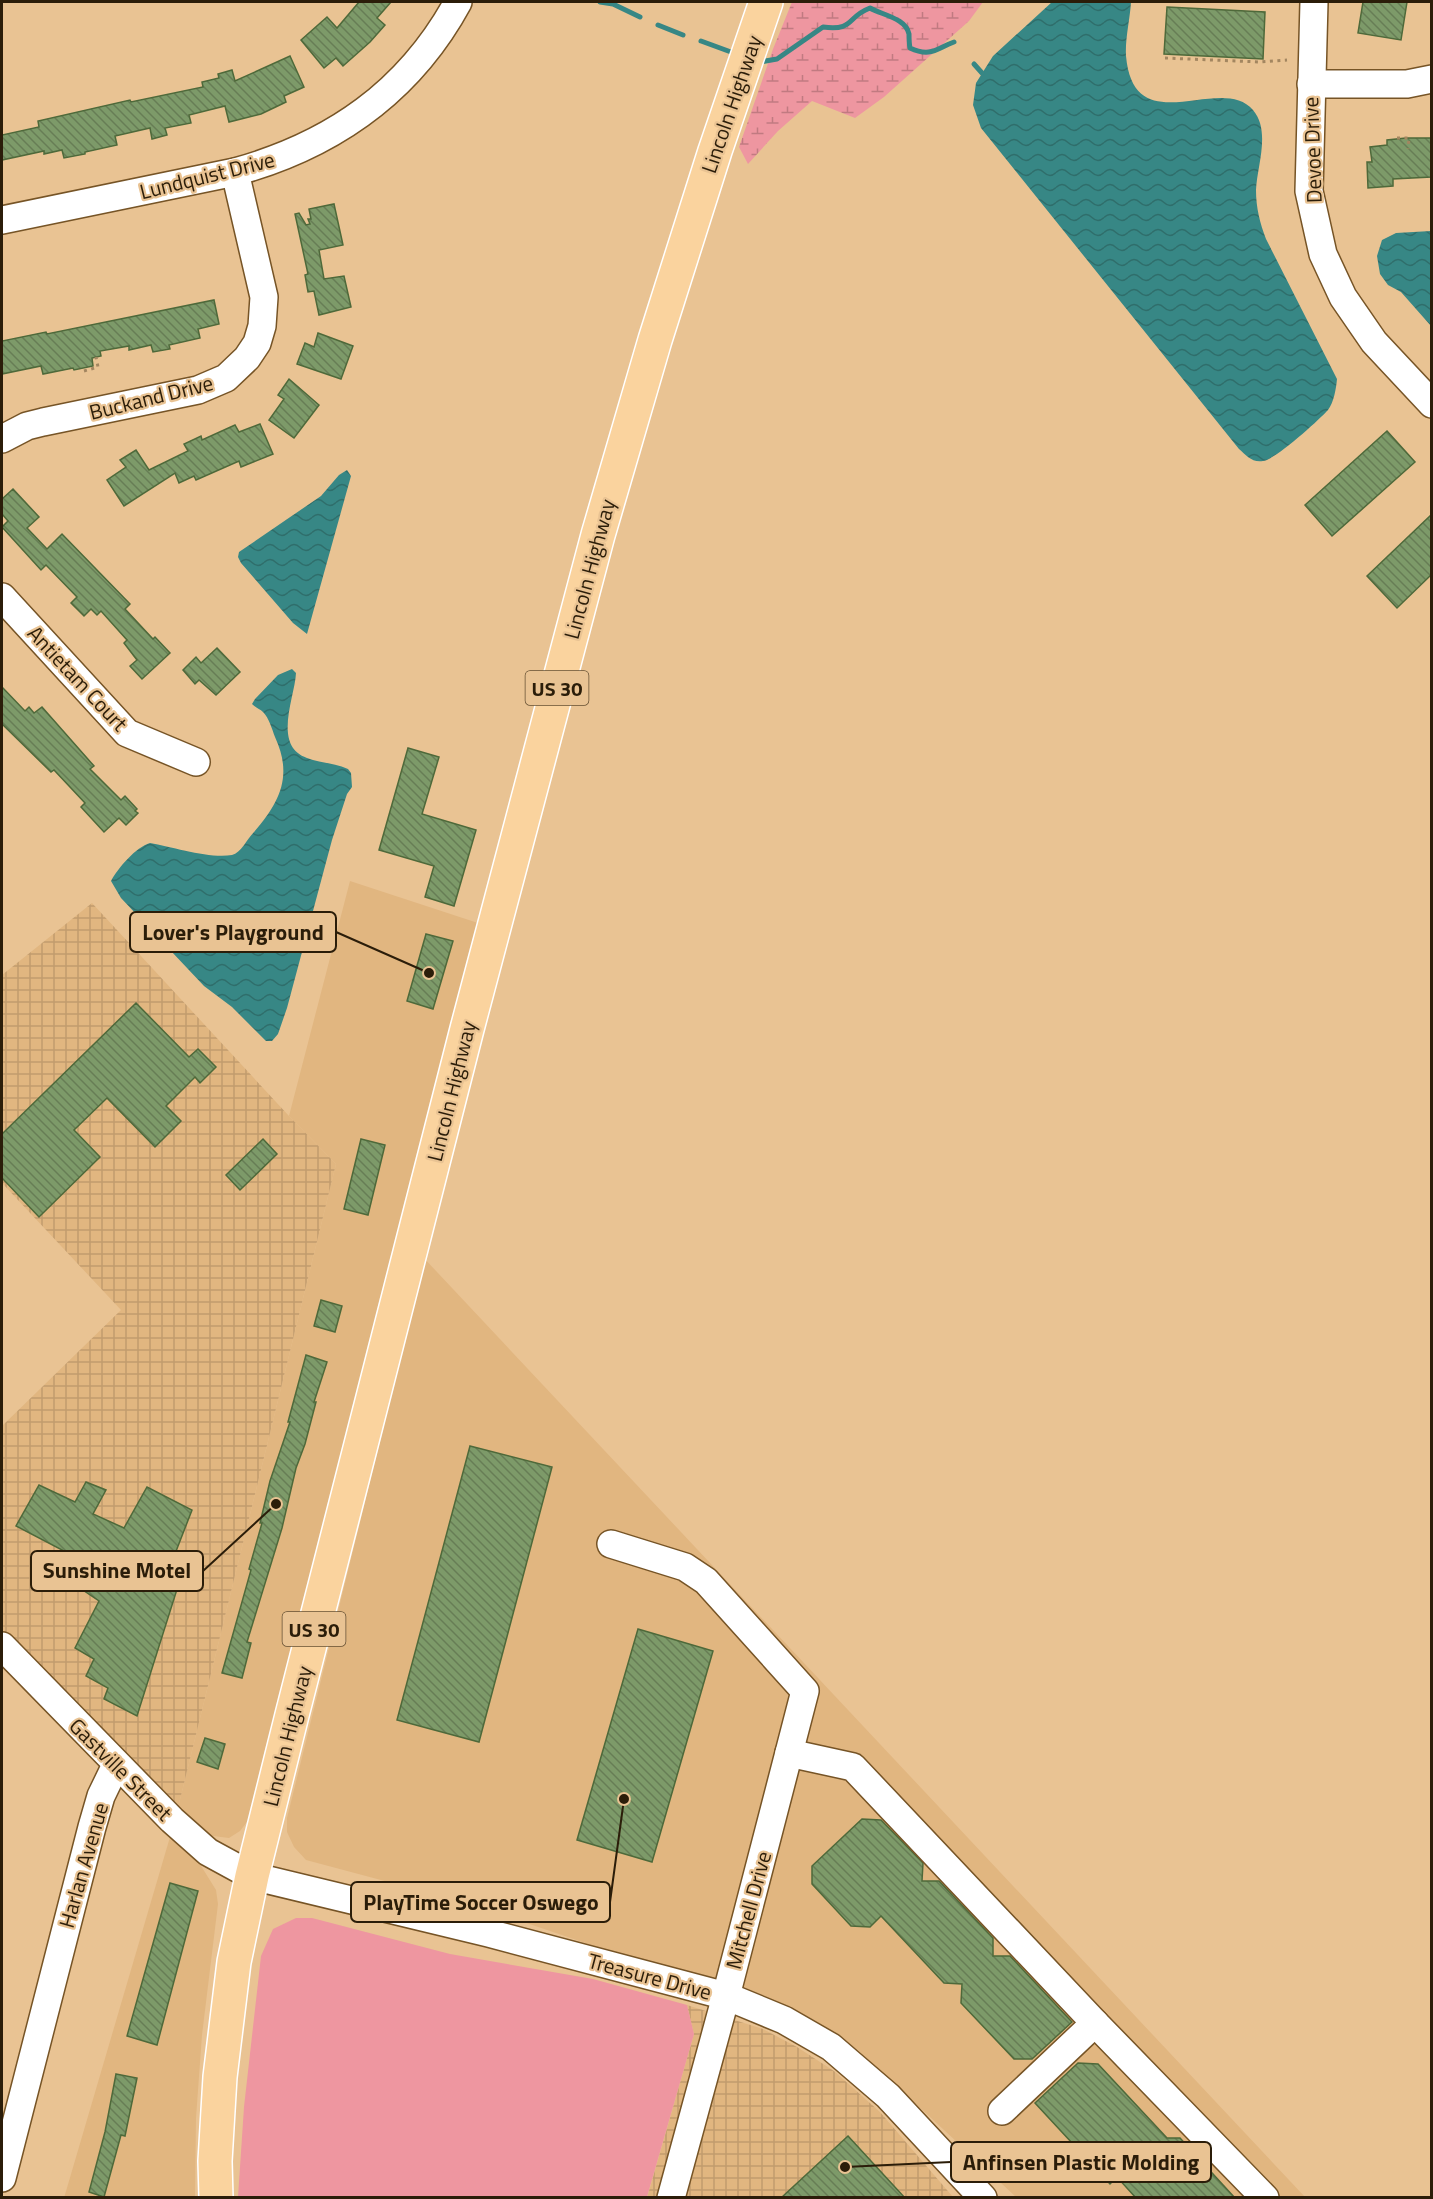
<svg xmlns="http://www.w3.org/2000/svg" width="1433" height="2199" font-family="'Titillium Web',sans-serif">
	<defs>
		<pattern id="industrial-grid" width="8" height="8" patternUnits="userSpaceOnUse" patternTransform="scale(1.5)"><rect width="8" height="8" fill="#e1b680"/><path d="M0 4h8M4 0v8" fill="none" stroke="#c19c6d"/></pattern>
		<pattern id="wetland-marsh" width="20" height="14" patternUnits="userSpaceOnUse" patternTransform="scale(1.5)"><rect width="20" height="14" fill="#ee96a0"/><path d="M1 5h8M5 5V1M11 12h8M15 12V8" fill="none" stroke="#c17a81"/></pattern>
		<pattern id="water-waves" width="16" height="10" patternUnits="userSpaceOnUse" patternTransform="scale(1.5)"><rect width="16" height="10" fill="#378785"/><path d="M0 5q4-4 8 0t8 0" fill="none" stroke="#2f6e6b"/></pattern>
		<pattern id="building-back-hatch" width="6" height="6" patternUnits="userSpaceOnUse" patternTransform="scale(1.5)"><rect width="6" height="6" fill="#7d9a69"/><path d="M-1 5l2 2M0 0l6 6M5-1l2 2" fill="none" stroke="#677d55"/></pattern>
	</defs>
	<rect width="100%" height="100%" fill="#e9c393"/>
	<g fill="#e1b680">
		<polygon points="350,881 478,923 250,1818 240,1831 229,1838 213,1836 177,1812 336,1164 289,1116"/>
		<polygon points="422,1256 1305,2197 1016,2197 858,2050 814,2020 765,1996 699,1975 606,1950 467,1903 306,1860 294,1847 287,1832 287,1818 387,1413"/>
		<polygon points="170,1837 198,1861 216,1890 218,1904 202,2035 196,2118 195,2197 64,2198"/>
	</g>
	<g fill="url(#industrial-grid)">
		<polygon points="92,903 289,1116 336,1164 177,1812 2,1629 2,1426 121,1310 2,1183 2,975"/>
		<polygon points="687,2005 763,2029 797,2047 834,2071 880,2112 953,2197 647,2198 694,2034"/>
	</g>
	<polygon fill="#ee96a0" points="296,1918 312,1918 450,1954 593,1979 687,2005 694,2034 647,2197 238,2197 244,2107 261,1956 273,1929"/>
	<polygon fill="url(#wetland-marsh)" points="792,2 983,2 969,21 884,97 855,118 812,101 778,131 748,164 739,147 773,49"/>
	<g fill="url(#water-waves)">
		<path d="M1052,2H1131C1130,19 1125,39 1126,56C1134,144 1221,72 1253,110C1271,131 1257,166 1256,190C1256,208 1260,223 1266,239L1337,379C1336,389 1334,402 1328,410C1319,420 1275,460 1263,461C1252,463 1246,455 1239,449L981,128L973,105L976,83L993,56Z"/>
		<polygon points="1431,231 1432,231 1431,326 1401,292 1388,285 1380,274 1377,256 1382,240 1396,233"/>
		<polygon points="347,470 351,476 307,634 293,623 241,563 238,557 239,552 321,496 339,475"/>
		<path d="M292,669L296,673C295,697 272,746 307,758C320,763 335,763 348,769L351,773L352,787L347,794L332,840L287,1008L278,1034L272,1041H266L232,1007L204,986L121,898L111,881C118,868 136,847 150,843C173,847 210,859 232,855C241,853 247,839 254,832C280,802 293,776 275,737C272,729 269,718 263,712C260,709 256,708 252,704L255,699L278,675Z"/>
	</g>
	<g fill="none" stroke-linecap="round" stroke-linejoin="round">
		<g stroke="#378785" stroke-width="5">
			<polyline points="600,2 613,4 640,17"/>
			<polyline points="658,25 683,35"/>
			<polyline points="701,41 731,52"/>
			<path d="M760,62L777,59L823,27C855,31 846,17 870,8C882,15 906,18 909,34C909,39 909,43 910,48C931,58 937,48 954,42"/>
			<polyline points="974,64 982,73"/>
		</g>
	</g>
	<g fill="url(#building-back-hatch)" stroke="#4e693a" stroke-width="1.5">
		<polygon points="359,2 391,2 377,18 385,25 370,42 343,66 336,58 324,68 301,40 327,17 337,28"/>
		<polygon points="1363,2 1407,2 1401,40 1358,33"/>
		<polygon points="1167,7 1265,12 1263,59 1164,54"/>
		<polygon points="290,56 304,87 284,96 286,102 261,114 229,122 225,106 189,115 191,123 165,128 167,135 152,139 150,128 115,136 117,145 85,152 85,154 64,158 62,150 44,154 44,151 2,160 2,135 39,127 38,121 130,100 131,102 203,87 202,82 219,78 218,74 232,70 235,81"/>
		<polygon points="1406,138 1431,138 1431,177 1393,179 1393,186 1368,188 1367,162 1372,162 1370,147 1387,145 1387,140"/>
		<polygon points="334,204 343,245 319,250 324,279 344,276 351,307 319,315 314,291 308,292 305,275 308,274 295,214 299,213 306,225 310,224 308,219 311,219 309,209"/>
		<polygon points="214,300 219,324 198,329 200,338 169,345 170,349 153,352 151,345 129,350 129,346 100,351 101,356 92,358 93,366 74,370 73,368 43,374 41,366 2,374 2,341 46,332 47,334"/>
		<polygon points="318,333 353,346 341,379 297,364 305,343 314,347"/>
		<polygon points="289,379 319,405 294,438 269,420 284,399 278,395"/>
		<polygon points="260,424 273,454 241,467 239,461 196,480 194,476 179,483 175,473 124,506 107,480 126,467 120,460 136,450 149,470 188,451 184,444 201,436 202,440 235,425 239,432"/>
		<polygon points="1387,431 1415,462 1332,536 1305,505"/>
		<polygon points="13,489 39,517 27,528 47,549 62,534 130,604 125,609 153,639 155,637 170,653 142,679 130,666 137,660 124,643 127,640 101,611 97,615 91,609 84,616 71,603 77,597 46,565 41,570 2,527 8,521 2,514 2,499"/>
		<polygon points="1431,515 1431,575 1397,608 1367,576"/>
		<polygon points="217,648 240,672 216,695 199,680 195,684 183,670 196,657 201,663"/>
		<polygon points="2,687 25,711 29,707 34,713 42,707 94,766 90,769 121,800 125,796 137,809 135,811 138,813 126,825 119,818 104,832 81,807 85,803 54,770 51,772 2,724"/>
		<polygon points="408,748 439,757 422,814 476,830 454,906 425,897 434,866 379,850"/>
		<polygon points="426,934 453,941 433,1009 407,1001"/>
		<polygon points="136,1003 189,1057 198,1049 216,1067 200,1083 195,1077 166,1106 181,1121 155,1147 107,1098 74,1130 100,1157 39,1217 2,1178 2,1134"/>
		<polygon points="263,1139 277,1154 240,1190 226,1175"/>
		<polygon points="361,1139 385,1145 368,1215 344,1209"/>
		<polygon points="321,1300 342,1306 335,1332 314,1326"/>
		<polygon points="306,1355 327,1362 314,1402 316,1402 305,1444 296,1468 282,1528 247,1642 251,1643 242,1678 222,1673 251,1570 249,1569 262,1523 260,1523 270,1481 290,1422 288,1422"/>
		<polygon points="470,1446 552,1467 479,1742 397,1720"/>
		<polygon points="86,1482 106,1490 93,1514 124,1528 147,1487 192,1510 173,1559 185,1564 137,1716 104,1699 108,1688 86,1676 94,1659 75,1648 99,1601 77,1586 89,1564 16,1526 39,1485 75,1502"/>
		<polygon points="638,1629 713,1651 652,1862 577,1840"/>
		<polygon points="205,1738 225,1744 218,1769 197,1762"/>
		<polygon points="862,1819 881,1820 923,1863 922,1881 939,1881 993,1938 993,1956 1010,1956 1072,2022 1032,2059 1014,2059 961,2003 962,1984 944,1983 881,1916 870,1927 851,1926 812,1884 812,1866"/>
		<polygon points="170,1883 198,1891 157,2045 127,2036"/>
		<polygon points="1078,2063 1098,2064 1167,2138 1180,2138 1235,2198 1136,2198 1117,2177 1110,2184 1035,2103"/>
		<polygon points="116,2074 137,2078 125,2136 121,2135 104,2197 89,2192 105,2132"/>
		<polygon points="848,2136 905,2198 781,2198"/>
	</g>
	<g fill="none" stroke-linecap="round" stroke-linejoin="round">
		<defs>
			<g id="minor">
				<polyline points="1314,2 1309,191 1323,254 1343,297 1374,342 1432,404"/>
				<polyline points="1311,84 1407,84 1432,79"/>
				<path d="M2,220L235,172C333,145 409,92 458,2"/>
				<polyline points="2,439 27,426 43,422 198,390 226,378 247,358 257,343 262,326 264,297 235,172"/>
				<polyline points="2,597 127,733 196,762"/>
				<polyline points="611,1544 685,1567 706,1581 805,1691 726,1996 671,2198"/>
				<polyline points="2,1646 172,1820 208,1852 252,1876 488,1933 726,1996 784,2020 831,2047 888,2096 983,2198"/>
				<polyline points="789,1753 853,1767 1095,2023 1265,2198"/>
				<polyline points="1002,2111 1095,2023"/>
				<polyline points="2,2178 92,1827 101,1796 116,1765"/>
			</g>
			<polyline id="major" points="216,2198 215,2161 220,2077 234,1962 252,1876 292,1715 467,1029 598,535 655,340 715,151 766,2"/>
		</defs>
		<use href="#minor" stroke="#765426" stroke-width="30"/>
		<use href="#major" stroke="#fff" stroke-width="36"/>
		<g stroke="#a38660" stroke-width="3" stroke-dasharray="3 4.5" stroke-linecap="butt">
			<polyline points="1165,58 1260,62 1287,60"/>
			<polyline points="1397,138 1409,138 1408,149"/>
			<polyline points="84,371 98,367 96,357"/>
		</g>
		<use href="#minor" stroke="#fff" stroke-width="27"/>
		<use href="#major" stroke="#fad39e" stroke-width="33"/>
	</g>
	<g text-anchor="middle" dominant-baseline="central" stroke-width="4.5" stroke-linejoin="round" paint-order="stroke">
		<g fill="#e9c393" stroke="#644f32" stroke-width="1.5">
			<rect x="525.5" y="671" width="63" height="34" rx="4.5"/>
			<rect x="282.5" y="1612" width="63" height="34" rx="4.5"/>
		</g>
		<g font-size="20" font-weight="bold" fill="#2b1d09">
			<text x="557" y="688">US 30</text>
			<text x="314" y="1629">US 30</text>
		</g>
		<g font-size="21" fill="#2b1d09" stroke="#e9c393">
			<text transform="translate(731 104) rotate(-71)">Lincoln Highway</text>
			<text transform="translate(1312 150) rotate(-92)">Devoe Drive</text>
			<text transform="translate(207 175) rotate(-14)">Lundquist Drive</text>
			<text transform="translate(151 397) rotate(-14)">Buckand Drive</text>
			<text transform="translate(589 569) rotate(-75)">Lincoln Highway</text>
			<text transform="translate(78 678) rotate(47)">Antietam Court</text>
			<text transform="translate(451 1091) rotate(-76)">Lincoln Highway</text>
			<text transform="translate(287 1736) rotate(-76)">Lincoln Highway</text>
			<text transform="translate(121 1769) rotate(45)">Gastville Street</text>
			<text transform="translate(83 1865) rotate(-74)">Harlan Avenue</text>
			<text transform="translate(748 1910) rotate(-75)">Mitchell Drive</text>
			<text transform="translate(650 1976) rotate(15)">Treasure Drive</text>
		</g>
	</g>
	<path fill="none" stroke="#2b1d09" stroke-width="2" d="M429 973L336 932M276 1504L203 1571M624 1799L610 1902M845 2167L951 2162"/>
	<g fill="#2b1d09" stroke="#e9c393" stroke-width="2">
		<circle cx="429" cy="973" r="6"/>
		<circle cx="276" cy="1504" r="6"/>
		<circle cx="624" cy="1799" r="6"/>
		<circle cx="845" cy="2167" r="6"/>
	</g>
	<g fill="#e9c393" stroke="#2b1d09" stroke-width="2">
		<rect x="130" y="912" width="206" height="40" rx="6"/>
		<rect x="31" y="1551" width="172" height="40" rx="6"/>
		<rect x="351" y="1882" width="259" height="40" rx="6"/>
		<rect x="951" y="2142" width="260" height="40" rx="6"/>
	</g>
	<g font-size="22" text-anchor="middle" font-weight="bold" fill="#2b1d09">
		<text x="233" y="940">Lover's Playground</text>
		<text x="117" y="1578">Sunshine Motel</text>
		<text x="481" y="1910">PlayTime Soccer Oswego</text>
		<text x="1081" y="2170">Anfinsen Plastic Molding</text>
	</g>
	<rect width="1433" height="2199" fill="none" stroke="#2b1d09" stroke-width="6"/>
</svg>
